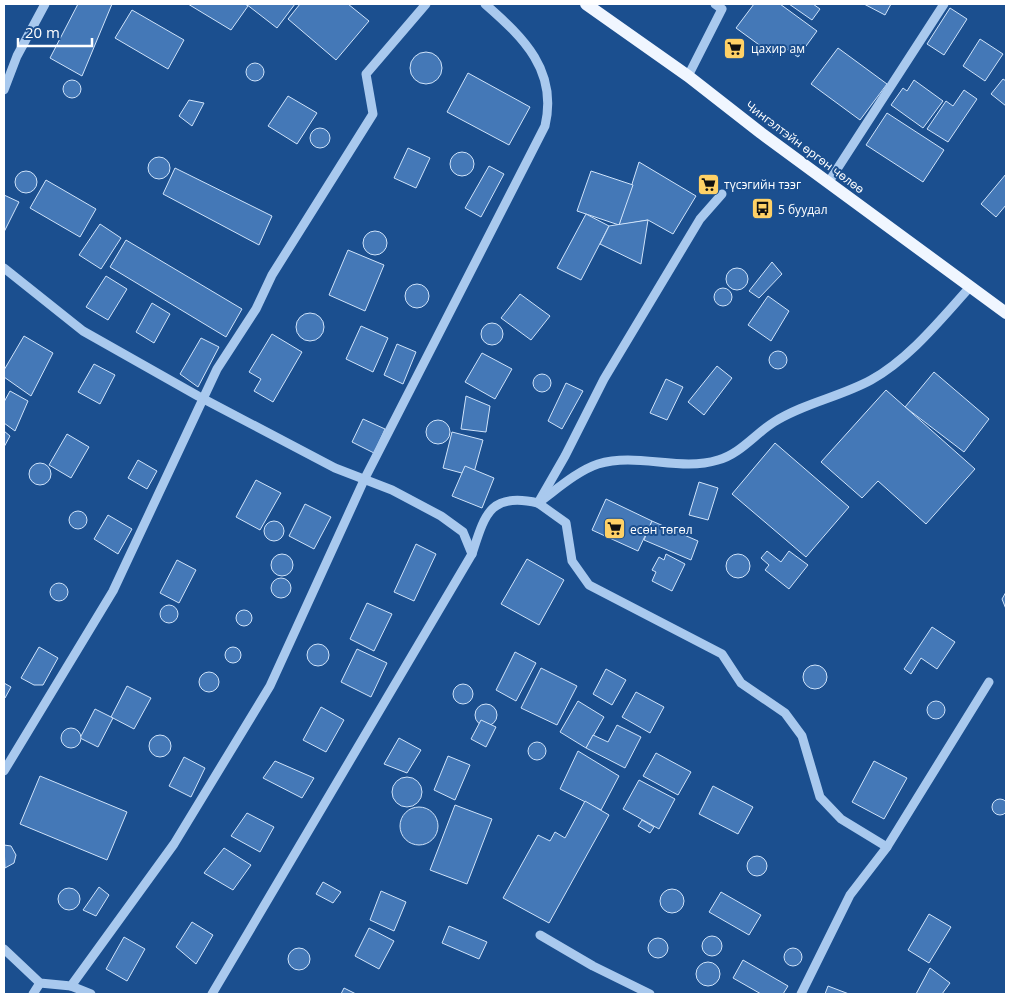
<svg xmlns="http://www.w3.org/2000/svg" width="1010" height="998" font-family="'Open Sans',sans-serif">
	<rect width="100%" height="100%" fill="#1b4f8f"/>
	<g fill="#4478b7" stroke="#cfe3fa">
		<polygon points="78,4 112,4 82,76 50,58"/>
		<polygon points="188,4 245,4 248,6 231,30"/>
		<polygon points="246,4 295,4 277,28"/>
		<polygon points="300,4 348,4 369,21 336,60 288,19"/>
		<polygon points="754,4 780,4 817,31 798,57 781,45 773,55 736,28"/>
		<polygon points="789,4 813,4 820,9 812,20"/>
		<polygon points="864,4 891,4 885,15"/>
		<polygon points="950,8 967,19 944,55 927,44"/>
		<polygon points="132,10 184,40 168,69 115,38"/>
		<polygon points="980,39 1003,54 985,81 963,66"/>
		<polygon points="838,48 887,84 860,120 811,84"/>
		<circle cx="426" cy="68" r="16"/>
		<circle cx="255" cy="72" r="9"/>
		<polygon points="468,73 530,107 509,145 447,112"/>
		<polygon points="1003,79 1006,81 1006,106 991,94"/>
		<circle cx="72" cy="89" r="9"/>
		<polygon points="914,80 943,101 923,128 891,105 903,88 907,91"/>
		<polygon points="964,90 977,99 948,142 927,129 946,101 953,106"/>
		<polygon points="288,96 317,113 297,144 268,126"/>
		<polygon points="189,100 204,103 192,126 179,116"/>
		<polygon points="887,113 944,150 923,182 866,145"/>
		<circle cx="320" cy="138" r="10"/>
		<polygon points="408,148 430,158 416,188 394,178"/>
		<circle cx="462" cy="164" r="12"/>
		<circle cx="159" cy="168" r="11"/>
		<polygon points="639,162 696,196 673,234 648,220 619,225"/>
		<polygon points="489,166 504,174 481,217 465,208"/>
		<polygon points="175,168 272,216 259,245 163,194"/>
		<circle cx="26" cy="182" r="11"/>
		<polygon points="591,171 633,185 619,225 577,211"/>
		<polygon points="1006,174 1006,205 996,217 981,204"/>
		<polygon points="46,180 96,209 80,237 30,208"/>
		<polygon points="4,195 19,202 4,232"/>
		<polygon points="586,214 609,226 581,280 557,268"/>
		<polygon points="648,220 641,264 600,244 609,226"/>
		<polygon points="100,224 121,238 101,269 79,255"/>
		<circle cx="375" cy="243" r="12"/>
		<polygon points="126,240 242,309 226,337 110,267"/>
		<polygon points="348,250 384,265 365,311 329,295"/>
		<polygon points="772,262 782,274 759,298 749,291"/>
		<circle cx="737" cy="279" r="11"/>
		<polygon points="106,276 127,289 108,320 86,307"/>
		<circle cx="417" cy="296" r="12"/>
		<circle cx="723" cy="297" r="9"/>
		<polygon points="520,294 550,316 531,340 501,318"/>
		<polygon points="768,296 789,311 771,341 748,325"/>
		<polygon points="152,303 170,314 154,343 136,332"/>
		<circle cx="310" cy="327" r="14"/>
		<circle cx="492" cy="334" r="11"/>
		<polygon points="361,326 388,338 373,372 346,359"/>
		<polygon points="272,334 302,352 273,402 254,391 261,379 249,372"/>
		<polygon points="24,336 53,353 31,396 4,377 4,370"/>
		<polygon points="201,338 219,347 198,387 180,374"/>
		<polygon points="397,344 416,352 403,384 384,375"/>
		<circle cx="778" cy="360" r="9"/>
		<polygon points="482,353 512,369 495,399 465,382"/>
		<polygon points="94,364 115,375 100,404 78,392"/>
		<polygon points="717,366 732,378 704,415 688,402"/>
		<polygon points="934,372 989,419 964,452 905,407"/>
		<circle cx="542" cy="383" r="9"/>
		<polygon points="666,379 683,387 667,420 650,413"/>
		<polygon points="566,383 583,391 562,429 548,421"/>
		<polygon points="886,390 975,469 926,524 878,481 862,498 821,462"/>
		<polygon points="10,391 28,401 15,431 4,423 4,402"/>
		<polygon points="466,396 490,406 486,432 461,429"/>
		<polygon points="363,419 385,429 374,453 352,442"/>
		<circle cx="438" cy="432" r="12"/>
		<polygon points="4,431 10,436 4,447"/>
		<polygon points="452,432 483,440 473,476 443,468"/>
		<polygon points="67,434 89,447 71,478 49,465"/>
		<polygon points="775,443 849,507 806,557 732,494"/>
		<polygon points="138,460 157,471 147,489 128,478"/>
		<circle cx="40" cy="474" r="11"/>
		<polygon points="465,466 494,478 482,508 452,496"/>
		<polygon points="256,480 281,493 260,530 236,517"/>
		<polygon points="699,482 718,488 708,520 689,515"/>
		<polygon points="606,499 652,521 638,551 592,530"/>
		<polygon points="305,504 331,517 314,549 289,536"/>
		<circle cx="78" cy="520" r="9"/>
		<polygon points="108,515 132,529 118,554 94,539"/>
		<circle cx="274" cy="531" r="10"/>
		<polygon points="652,521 698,541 691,560 644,540"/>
		<polygon points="416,544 436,554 414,601 394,592"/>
		<polygon points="767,551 781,562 789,551 808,565 789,589 765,570 769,565 761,558"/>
		<circle cx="282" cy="565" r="11"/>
		<circle cx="738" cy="566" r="12"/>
		<polygon points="666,554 685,564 672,591 652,581 656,572 652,570 659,557 664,560"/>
		<polygon points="527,559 564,580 539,625 501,604"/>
		<polygon points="177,560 196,570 179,603 160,593"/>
		<circle cx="281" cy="588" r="10"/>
		<circle cx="59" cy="592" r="9"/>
		<polygon points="1006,592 1006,609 1002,599"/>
		<polygon points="367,603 392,614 374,651 350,639"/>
		<circle cx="169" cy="614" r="9"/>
		<circle cx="244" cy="618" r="8"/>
		<polygon points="932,627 955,642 937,669 921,658 911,674 904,669"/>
		<circle cx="318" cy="655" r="11"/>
		<circle cx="233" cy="655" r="8"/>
		<polygon points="39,647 58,658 43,685 34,685 21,678"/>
		<polygon points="357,649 387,663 371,697 341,682"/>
		<polygon points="515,652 536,663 516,701 496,690"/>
		<circle cx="815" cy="677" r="12"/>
		<polygon points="541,668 577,686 557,725 521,708"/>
		<polygon points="606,669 626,680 612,705 593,694"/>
		<circle cx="209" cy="682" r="10"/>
		<polygon points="4,683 11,687 5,698 4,698"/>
		<circle cx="463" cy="694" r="10"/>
		<polygon points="127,686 151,698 134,729 111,717"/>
		<polygon points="636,692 664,707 650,733 622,717"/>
		<circle cx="936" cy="710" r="9"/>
		<polygon points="578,701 604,717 586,748 560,732"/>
		<circle cx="486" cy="715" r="11"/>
		<polygon points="321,707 344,720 326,752 303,740"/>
		<polygon points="95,709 113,718 98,747 80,738"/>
		<polygon points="481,720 496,727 486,747 471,739"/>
		<polygon points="617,725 641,737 625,768 586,748 593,735 608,742"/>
		<circle cx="71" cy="738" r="10"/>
		<circle cx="160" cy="746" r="11"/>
		<polygon points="399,738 421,750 407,773 384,764"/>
		<circle cx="537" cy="751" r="9"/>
		<polygon points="578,751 619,776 601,810 560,789"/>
		<polygon points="656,753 691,772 678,795 643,776"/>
		<polygon points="448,756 470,765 455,800 434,790"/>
		<polygon points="184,757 205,768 191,797 169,786"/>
		<polygon points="275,761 314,778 302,798 263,778"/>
		<polygon points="874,761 907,778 884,819 852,802"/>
		<polygon points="40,776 127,812 107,860 20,824"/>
		<circle cx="407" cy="792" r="15"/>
		<polygon points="639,780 675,799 659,829 623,809"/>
		<polygon points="713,786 753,807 738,834 699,814"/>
		<circle cx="1000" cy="807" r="8"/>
		<polygon points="585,801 609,815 549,923 503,898 538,835 550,841 555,832 565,838"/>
		<polygon points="455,805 492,819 467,884 430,870"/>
		<circle cx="419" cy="826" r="19"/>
		<polygon points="247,813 274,827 260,852 231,836"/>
		<polygon points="642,820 654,827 650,833 638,826"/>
		<polygon points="4,845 11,846 16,855 14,863 5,868"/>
		<polygon points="224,848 251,865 233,890 204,873"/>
		<circle cx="757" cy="866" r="10"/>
		<polygon points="323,882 341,892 333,903 316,894"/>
		<polygon points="99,887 109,895 96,916 83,910"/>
		<circle cx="69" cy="899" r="11"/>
		<circle cx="672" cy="901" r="12"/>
		<polygon points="381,891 406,902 394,931 370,920"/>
		<polygon points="721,892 761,915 749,935 709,912"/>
		<polygon points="929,914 951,927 929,963 908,950"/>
		<polygon points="192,922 213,935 196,964 176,947"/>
		<polygon points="449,926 487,942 479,959 442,943"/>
		<polygon points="369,928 394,941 379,969 355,956"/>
		<circle cx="712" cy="946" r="10"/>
		<polygon points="124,937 145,949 127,981 106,969"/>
		<circle cx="658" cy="948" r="10"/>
		<circle cx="299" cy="959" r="11"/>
		<circle cx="793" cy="957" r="9"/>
		<polygon points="743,960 788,986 783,994 761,994 733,978"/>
		<circle cx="708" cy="974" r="12"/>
		<polygon points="930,968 950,983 942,994 916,994"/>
		<polygon points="828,986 849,994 825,994"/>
		<polygon points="344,988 356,994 341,994"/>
	</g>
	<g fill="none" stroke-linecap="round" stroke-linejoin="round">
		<g stroke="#a9c9ee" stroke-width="9">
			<polyline points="688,76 722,9 715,4"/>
			<polyline points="4,90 17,56 45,4"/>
			<polyline points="828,183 944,4"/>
			<polyline points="722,194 700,219 604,379 565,456 538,503 566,523 572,561 589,585 722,654 741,683 785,713 802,736 820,797 841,819 887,847"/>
			<polyline points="4,268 83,331 198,396 335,468 392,490 441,516 463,532 472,554"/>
			<polyline points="4,771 113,591 217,369 256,309 272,275 373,114 366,74 426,4"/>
			<polyline points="540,935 593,966 650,994"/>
			<path d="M4,949L40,983L71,986L174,844L270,686L365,478L545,126C558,71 524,38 485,4"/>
			<polyline points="71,986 91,994"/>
			<polyline points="33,994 40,983"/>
			<path d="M212,994L472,554C485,514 490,492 538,503C556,490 577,471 598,464C637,452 680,472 718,460C740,454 755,434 774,422C804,403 840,397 871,380C910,358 940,320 970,287"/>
			<polyline points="801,994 850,895 887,847 989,682"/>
		</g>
		<polyline stroke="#f0f6ff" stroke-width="12" points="586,4 688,76 761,133 1006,313"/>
	</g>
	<defs>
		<symbol id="supermarket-square" viewBox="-11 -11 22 22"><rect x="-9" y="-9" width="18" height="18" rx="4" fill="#ffd166" stroke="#1b4f8f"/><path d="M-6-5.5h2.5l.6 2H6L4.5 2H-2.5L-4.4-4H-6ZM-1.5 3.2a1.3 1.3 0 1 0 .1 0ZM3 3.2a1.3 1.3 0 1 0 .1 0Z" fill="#111"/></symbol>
		<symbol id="bus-square" viewBox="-11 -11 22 22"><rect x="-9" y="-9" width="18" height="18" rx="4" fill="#ffd166" stroke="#1b4f8f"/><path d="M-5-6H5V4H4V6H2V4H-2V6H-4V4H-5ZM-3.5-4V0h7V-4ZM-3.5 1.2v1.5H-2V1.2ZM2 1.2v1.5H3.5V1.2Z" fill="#111"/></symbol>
	</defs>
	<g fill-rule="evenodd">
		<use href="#supermarket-square" x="722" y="36" width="25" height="25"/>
		<use href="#supermarket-square" x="696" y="172" width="25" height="25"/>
		<use href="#bus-square" x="750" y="196" width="25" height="25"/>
		<use href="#supermarket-square" x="602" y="516" width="25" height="25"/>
	</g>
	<g text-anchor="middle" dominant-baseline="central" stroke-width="4" stroke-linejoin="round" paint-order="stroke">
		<g font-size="12" fill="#fff" stroke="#1b4f8f" text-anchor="start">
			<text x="751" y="48">цахир ам</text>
			<text x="724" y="184">түсэгийн тээг</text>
			<text x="778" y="209">5 буудал</text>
			<text x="630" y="529">есөн төгөл</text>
		</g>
		<g font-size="12" fill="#fff" stroke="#1b4f8f">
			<text transform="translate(805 147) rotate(37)">Чингэлтэйн өргөн чөлөө</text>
		</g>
	</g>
	<rect width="1010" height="998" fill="none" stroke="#ffffff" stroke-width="10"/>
	<path d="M18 38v8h74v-8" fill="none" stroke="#ffffff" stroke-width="2.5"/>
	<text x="25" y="38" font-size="15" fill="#ffffff" stroke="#1b4f8f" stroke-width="4" paint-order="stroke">20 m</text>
</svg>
